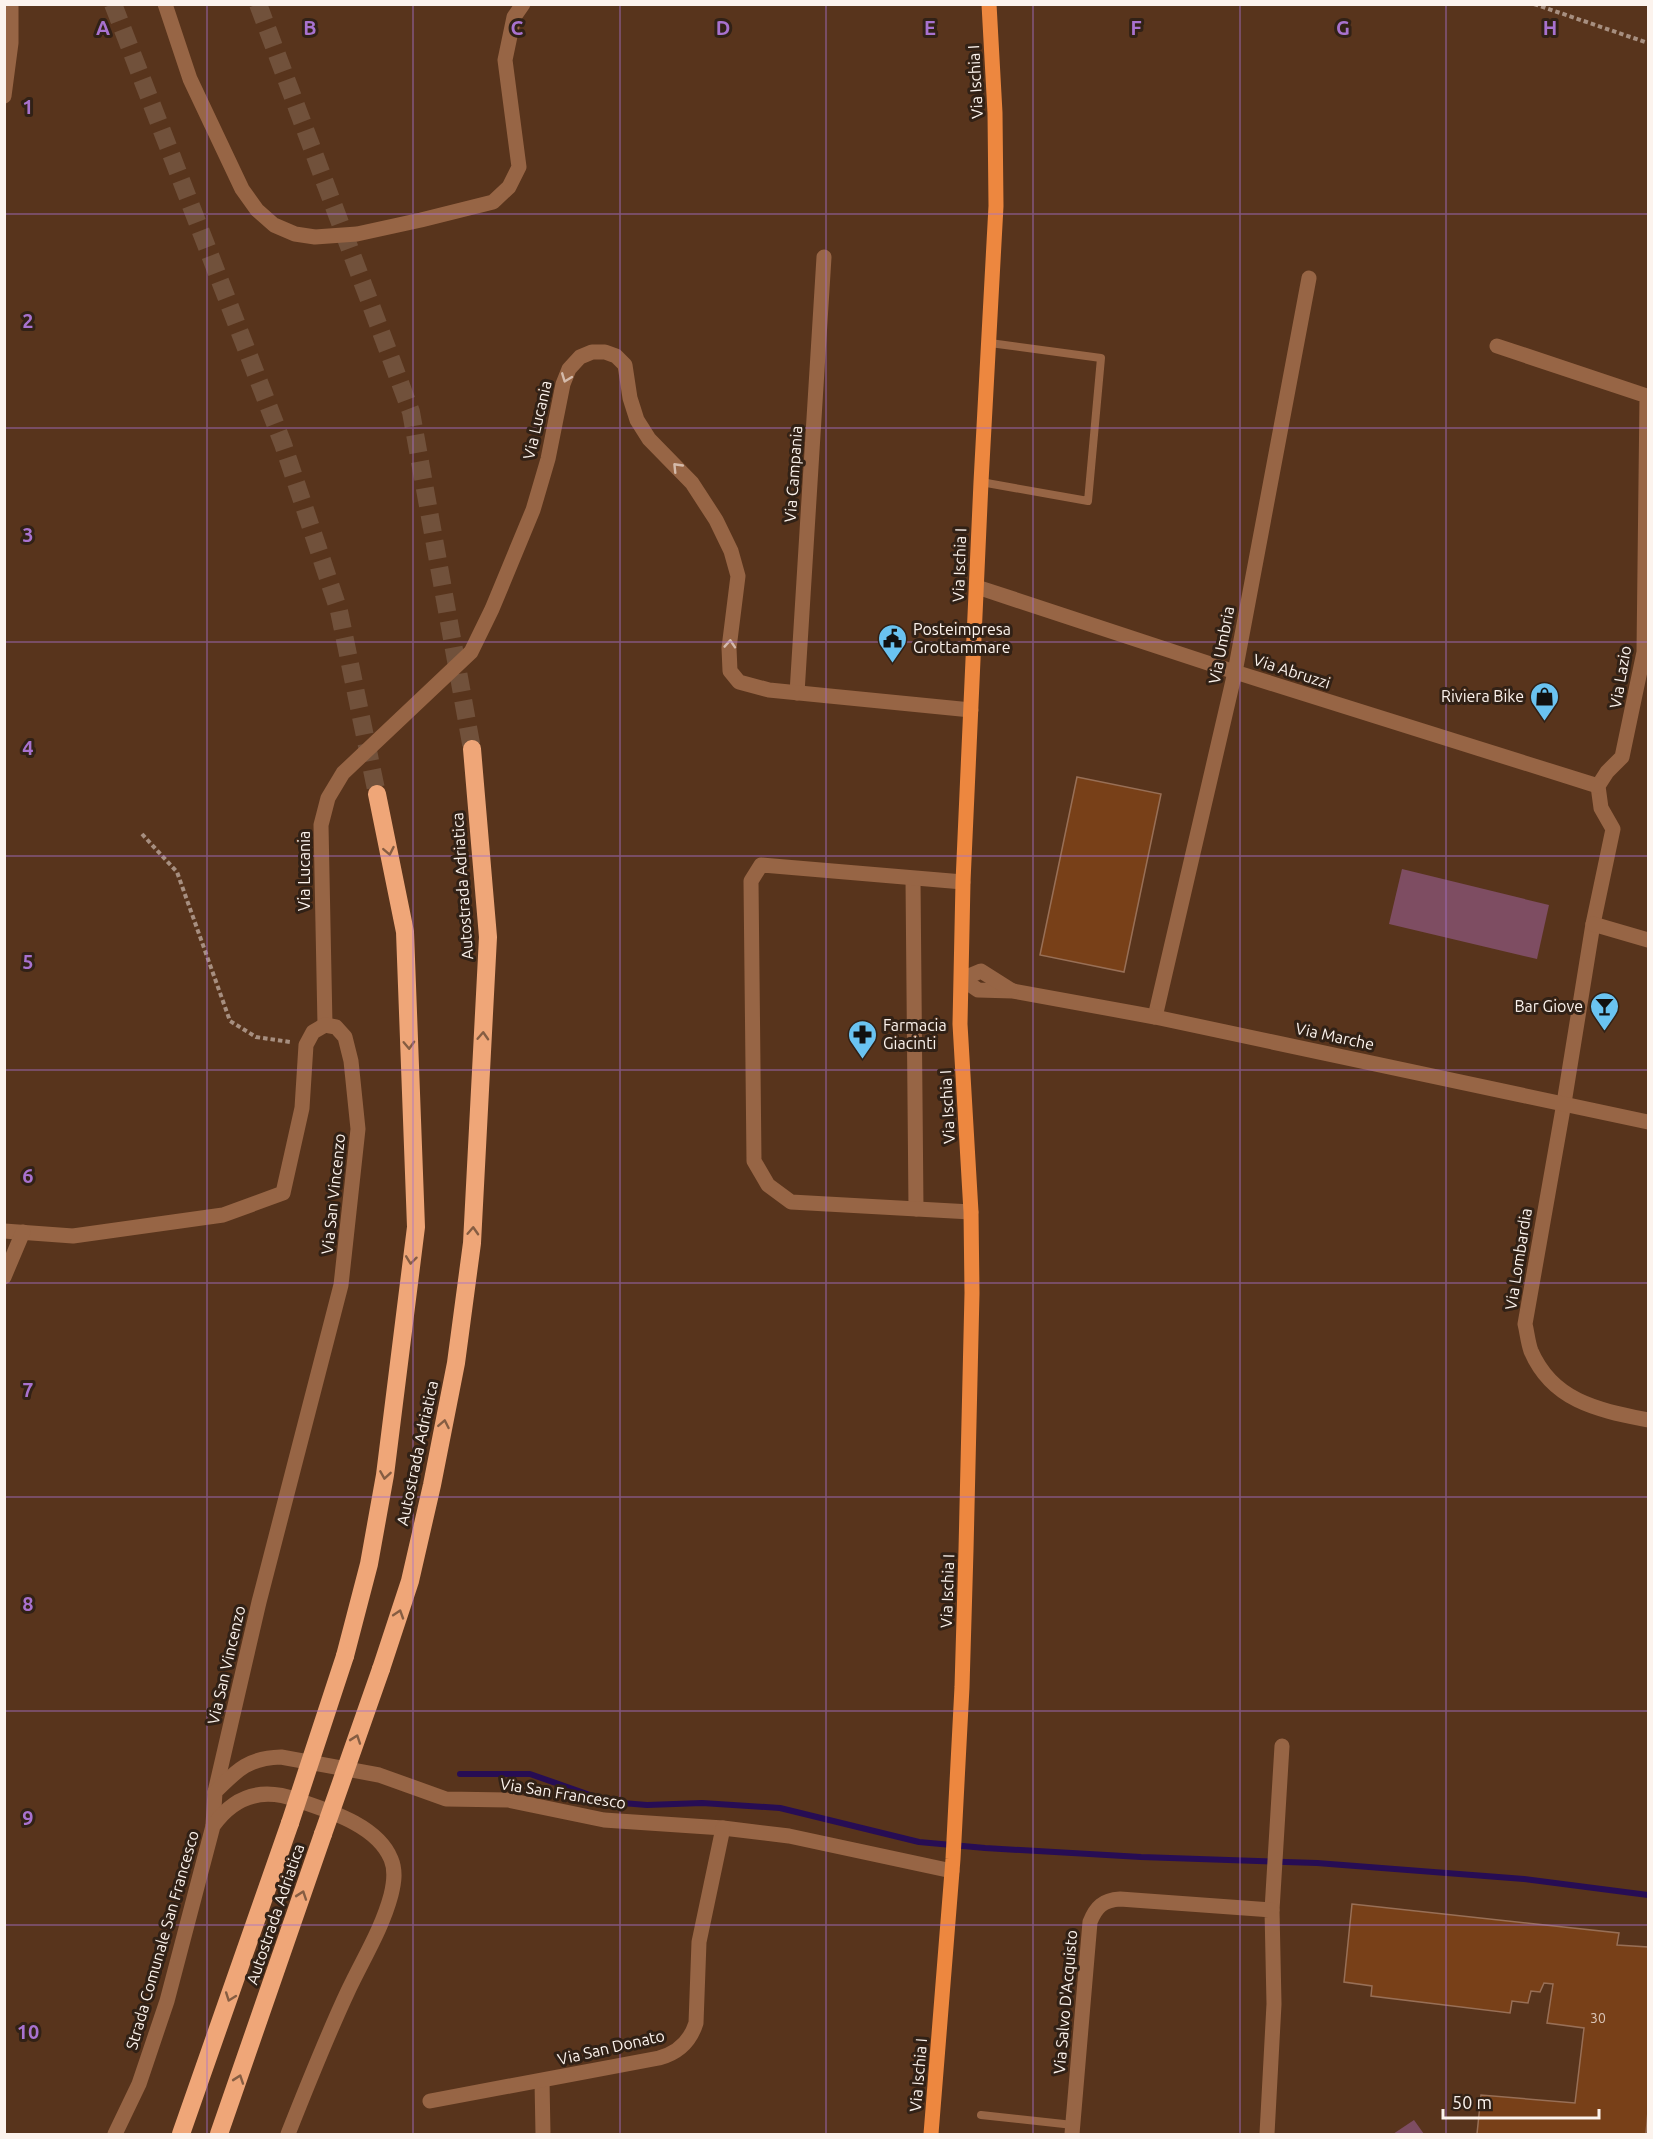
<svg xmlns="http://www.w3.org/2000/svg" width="1653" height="2139" font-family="Ubuntu,sans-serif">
	<rect width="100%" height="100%" fill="#58341c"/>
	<g fill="#7e4d62">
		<polygon points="1402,869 1549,905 1537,959 1389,924"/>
		<polygon points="1414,2120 1424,2134 1392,2134 1393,2134"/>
	</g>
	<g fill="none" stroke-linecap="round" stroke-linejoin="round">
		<polyline stroke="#270d54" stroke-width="6" points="460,1774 530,1774 610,1802 647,1805 702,1803 780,1808 919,1842 985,1848 1141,1857 1317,1863 1524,1879 1648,1895"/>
	</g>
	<g fill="#784018" stroke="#986f56" stroke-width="1.5">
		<polygon points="1077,777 1161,794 1124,972 1040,955"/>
		<polygon points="1352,1904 1619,1933 1617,1945 1648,1947 1648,2111 1646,2134 1477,2134 1481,2095 1575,2103 1584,2028 1547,2023 1553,1984 1544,1983 1540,1992 1531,1991 1528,2003 1512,2001 1510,2013 1371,1996 1372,1986 1344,1982"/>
	</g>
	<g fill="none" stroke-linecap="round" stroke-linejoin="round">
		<g stroke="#71513b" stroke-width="18" stroke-dasharray="18 9" stroke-linecap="butt">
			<polyline points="113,4 283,444 339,611 377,794"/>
			<polyline points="258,4 411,412 472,749"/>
		</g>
		<g stroke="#a78f80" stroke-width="4" stroke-dasharray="4.5 3" stroke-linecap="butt">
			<polyline points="1534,4 1648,43"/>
			<polyline points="142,834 177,872 230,1021 256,1037 290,1042"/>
		</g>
		<g stroke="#976545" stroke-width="8">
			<polyline points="981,482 1088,501 1101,358 990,343"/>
			<polyline points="981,2115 1073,2125"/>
		</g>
		<g stroke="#976545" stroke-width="15">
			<polyline points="165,4 190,79 242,189 257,210 274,225 295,234 315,237 357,234 421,220 493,202 509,187 519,167 505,60 514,17 523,4"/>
			<polyline points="4,96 11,43 11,4"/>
			<path d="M1497,346L1647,396L1644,652L1622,757L1607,772L1598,786L1601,808L1613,829L1593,924L1564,1103L1525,1324C1527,1332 1528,1343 1531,1351C1553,1402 1599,1410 1648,1420"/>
			<polyline points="977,587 1235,672 1598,786"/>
			<polyline points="797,693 824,257"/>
			<polyline points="913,879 916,1209"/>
			<polyline points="963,882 761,865 751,881 754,1161 768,1185 791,1202 971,1212"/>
			<polyline points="1593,924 1648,940"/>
			<polyline points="1155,1017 1235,672 1309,278"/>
			<polyline points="325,1025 321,825 328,798 343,773 471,652 492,609 533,510 548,459 563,384 569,369 580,357 592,352 605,352 616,356 625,365 630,398 637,420 649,439 692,483 716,520 731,551 738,576 729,648 730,671 739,682 769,690 971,710"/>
			<polyline points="4,1231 73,1236 223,1215 283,1193 302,1108 306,1045 313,1032 325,1025 336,1027 345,1037 351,1061 358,1129 341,1285 259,1602 215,1792"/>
			<polyline points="4,1277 23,1232"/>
			<path d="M213,1825L215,1792C237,1770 248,1758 281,1757L379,1775L446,1799L508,1800L604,1820L723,1828L789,1836L952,1871"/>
			<polyline points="1272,1910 1282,1746"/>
			<polyline points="542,2081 543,2134"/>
			<path d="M430,2101L659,2058C678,2053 690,2042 696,2023L699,1942L723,1828"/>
			<path d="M115,2134L139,2084L167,2001L213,1826C234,1796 262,1787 297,1800C329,1811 377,1825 391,1859C396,1871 394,1883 391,1895C382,1929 363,1959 348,1991C326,2038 307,2086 288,2134"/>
			<path d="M1072,2134L1090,1922C1096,1907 1103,1900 1120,1899L1272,1910L1274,2004L1267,2134"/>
		</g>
		<g stroke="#976545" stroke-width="15">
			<polyline points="962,979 978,990 1013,991 1155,1017 1648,1122"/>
			<polyline points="962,979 981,971 1011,990"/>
		</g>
		<polyline stroke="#ed873f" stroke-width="15" points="931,2134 953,1859 962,1687 966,1550 972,1293 971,1212 960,1024 963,882 981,482 996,206 995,113 989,4"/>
		<g stroke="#efa678" stroke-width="18">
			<polyline points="345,1656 369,1564 385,1475 416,1227 405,932 377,794"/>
			<polyline points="381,1669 410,1581 432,1485 456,1363 472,1243 488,937 472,749"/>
			<polyline points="181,2134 290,1823"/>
			<polyline points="219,2134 323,1834"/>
		</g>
		<g stroke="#efa678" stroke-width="18">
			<polyline points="290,1823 345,1656"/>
			<polyline points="323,1834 381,1669"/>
		</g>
	</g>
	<defs><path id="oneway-chevron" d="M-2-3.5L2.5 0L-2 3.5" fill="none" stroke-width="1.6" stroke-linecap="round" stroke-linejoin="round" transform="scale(1.5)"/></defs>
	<g stroke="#d4baaa">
		<use href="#oneway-chevron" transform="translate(566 378) rotate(111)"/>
		<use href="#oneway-chevron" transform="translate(677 467) rotate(-134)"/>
		<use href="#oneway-chevron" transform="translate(730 644) rotate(-86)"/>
	</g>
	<g stroke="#865d42">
		<use href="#oneway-chevron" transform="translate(389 851) rotate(79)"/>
		<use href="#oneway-chevron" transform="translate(483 1036) rotate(-87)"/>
		<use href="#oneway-chevron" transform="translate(409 1045) rotate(88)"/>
		<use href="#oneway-chevron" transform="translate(473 1231) rotate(-87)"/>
		<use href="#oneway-chevron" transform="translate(411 1260) rotate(97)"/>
		<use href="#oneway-chevron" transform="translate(444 1424) rotate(-79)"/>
		<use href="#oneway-chevron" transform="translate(385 1475) rotate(99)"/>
		<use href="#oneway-chevron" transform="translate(399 1614) rotate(-72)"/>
		<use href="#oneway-chevron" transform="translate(356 1739) rotate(-71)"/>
		<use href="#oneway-chevron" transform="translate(302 1895) rotate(-71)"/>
		<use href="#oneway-chevron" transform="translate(230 1997) rotate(110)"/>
		<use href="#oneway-chevron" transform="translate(239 2079) rotate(-71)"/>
	</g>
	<path fill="none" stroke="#a872cf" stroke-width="1.5" stroke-opacity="0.55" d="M207,4V2134M413,4V2134M620,4V2134M826,4V2134M1033,4V2134M1240,4V2134M1446,4V2134M4,214H1648M4,428H1648M4,642H1648M4,856H1648M4,1070H1648M4,1283H1648M4,1497H1648M4,1711H1648M4,1925H1648"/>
	<defs>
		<symbol id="civic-pin" viewBox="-11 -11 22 30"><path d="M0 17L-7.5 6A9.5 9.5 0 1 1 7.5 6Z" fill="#6ac3f1" stroke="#312116"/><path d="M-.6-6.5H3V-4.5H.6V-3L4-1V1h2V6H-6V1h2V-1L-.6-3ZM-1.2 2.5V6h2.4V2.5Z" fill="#111"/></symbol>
		<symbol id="shop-pin" viewBox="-11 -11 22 30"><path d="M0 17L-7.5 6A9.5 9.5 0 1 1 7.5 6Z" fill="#6ac3f1" stroke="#312116"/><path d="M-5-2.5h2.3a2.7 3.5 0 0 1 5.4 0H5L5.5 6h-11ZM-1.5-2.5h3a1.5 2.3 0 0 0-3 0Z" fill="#111"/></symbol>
		<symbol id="bar-pin" viewBox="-11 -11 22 30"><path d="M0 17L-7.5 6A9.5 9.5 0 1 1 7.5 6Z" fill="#6ac3f1" stroke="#312116"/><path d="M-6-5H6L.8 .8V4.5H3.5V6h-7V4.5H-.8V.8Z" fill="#111"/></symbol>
		<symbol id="pharmacy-pin" viewBox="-11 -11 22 30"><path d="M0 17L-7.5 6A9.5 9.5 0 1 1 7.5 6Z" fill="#6ac3f1" stroke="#312116"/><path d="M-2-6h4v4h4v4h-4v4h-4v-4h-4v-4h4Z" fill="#111"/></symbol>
	</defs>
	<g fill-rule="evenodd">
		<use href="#civic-pin" x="876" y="622" width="33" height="45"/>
		<use href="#shop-pin" x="1528" y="680" width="33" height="45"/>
		<use href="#bar-pin" x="1588" y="990" width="33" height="45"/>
		<use href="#pharmacy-pin" x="846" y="1018" width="33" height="45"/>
	</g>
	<g text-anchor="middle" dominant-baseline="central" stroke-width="6" stroke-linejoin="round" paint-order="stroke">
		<g font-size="14" fill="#dbc6b8">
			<text x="1598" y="2018">30</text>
		</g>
		<g font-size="16" fill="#fcf3ed" stroke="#312116">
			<text transform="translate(975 82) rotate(-93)">Via Ischia I</text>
			<text transform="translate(537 420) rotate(-77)">Via Lucania</text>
			<text transform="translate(793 474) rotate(-86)">Via Campania</text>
			<text transform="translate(959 565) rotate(-88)">Via Ischia I</text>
			<text transform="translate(1221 645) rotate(-79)">Via Umbria</text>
			<text transform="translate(1292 671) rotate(18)">Via Abruzzi</text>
			<text transform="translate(1620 677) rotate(-80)">Via Lazio</text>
			<text transform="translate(304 871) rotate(-90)">Via Lucania</text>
			<text transform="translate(462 886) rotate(-94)">Autostrada Adriatica</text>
			<text transform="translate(1335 1036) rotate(12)">Via Marche</text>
			<text transform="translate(947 1107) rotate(-93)">Via Ischia I</text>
			<text transform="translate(333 1194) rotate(-84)">Via San Vincenzo</text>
			<text transform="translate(1518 1259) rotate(-81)">Via Lombardia</text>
			<text transform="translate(417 1453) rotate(-78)">Autostrada Adriatica</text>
			<text transform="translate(947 1591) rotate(-88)">Via Ischia I</text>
			<text transform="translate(226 1665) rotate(-77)">Via San Vincenzo</text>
			<text transform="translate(563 1793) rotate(9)">Via San Francesco</text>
			<text transform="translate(275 1914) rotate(-71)">Autostrada Adriatica</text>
			<text transform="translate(162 1940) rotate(-74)">Strada Comunale San Francesco</text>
			<text transform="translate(1065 2002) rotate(-85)">Via Salvo D'Acquisto</text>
			<text transform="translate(611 2047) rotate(-13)">Via San Donato</text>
			<text transform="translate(918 2075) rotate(-85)">Via Ischia I</text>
		</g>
		<g font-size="16" fill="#fcf3ed" stroke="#312116" text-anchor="start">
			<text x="913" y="629">Posteimpresa<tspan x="913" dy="18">Grottammare</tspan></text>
			<text x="1524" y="696" text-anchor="end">Riviera Bike</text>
			<text x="1583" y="1006" text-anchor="end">Bar Giove</text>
			<text x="883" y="1025">Farmacia<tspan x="883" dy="18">Giacinti</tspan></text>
		</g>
	</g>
	<g font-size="20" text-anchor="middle" font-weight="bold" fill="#a872cf" stroke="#312116" stroke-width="6" stroke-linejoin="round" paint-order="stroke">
		<text x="103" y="35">A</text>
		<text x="310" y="35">B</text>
		<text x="517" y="35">C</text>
		<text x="723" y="35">D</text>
		<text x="930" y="35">E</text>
		<text x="1136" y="35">F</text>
		<text x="1343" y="35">G</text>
		<text x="1550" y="35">H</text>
		<text x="28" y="114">1</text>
		<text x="28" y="328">2</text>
		<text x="28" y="542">3</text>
		<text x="28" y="755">4</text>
		<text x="28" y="969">5</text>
		<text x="28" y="1183">6</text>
		<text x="28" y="1397">7</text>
		<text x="28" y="1611">8</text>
		<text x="28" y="1825">9</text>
		<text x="28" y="2039">10</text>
	</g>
	<rect width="1653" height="2139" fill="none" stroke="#fcf3ed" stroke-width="12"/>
	<path d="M1443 2109v9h156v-9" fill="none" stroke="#fcf3ed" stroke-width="3"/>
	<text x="1452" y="2109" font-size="18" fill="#fcf3ed" stroke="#312116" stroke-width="4.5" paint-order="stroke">50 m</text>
</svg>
